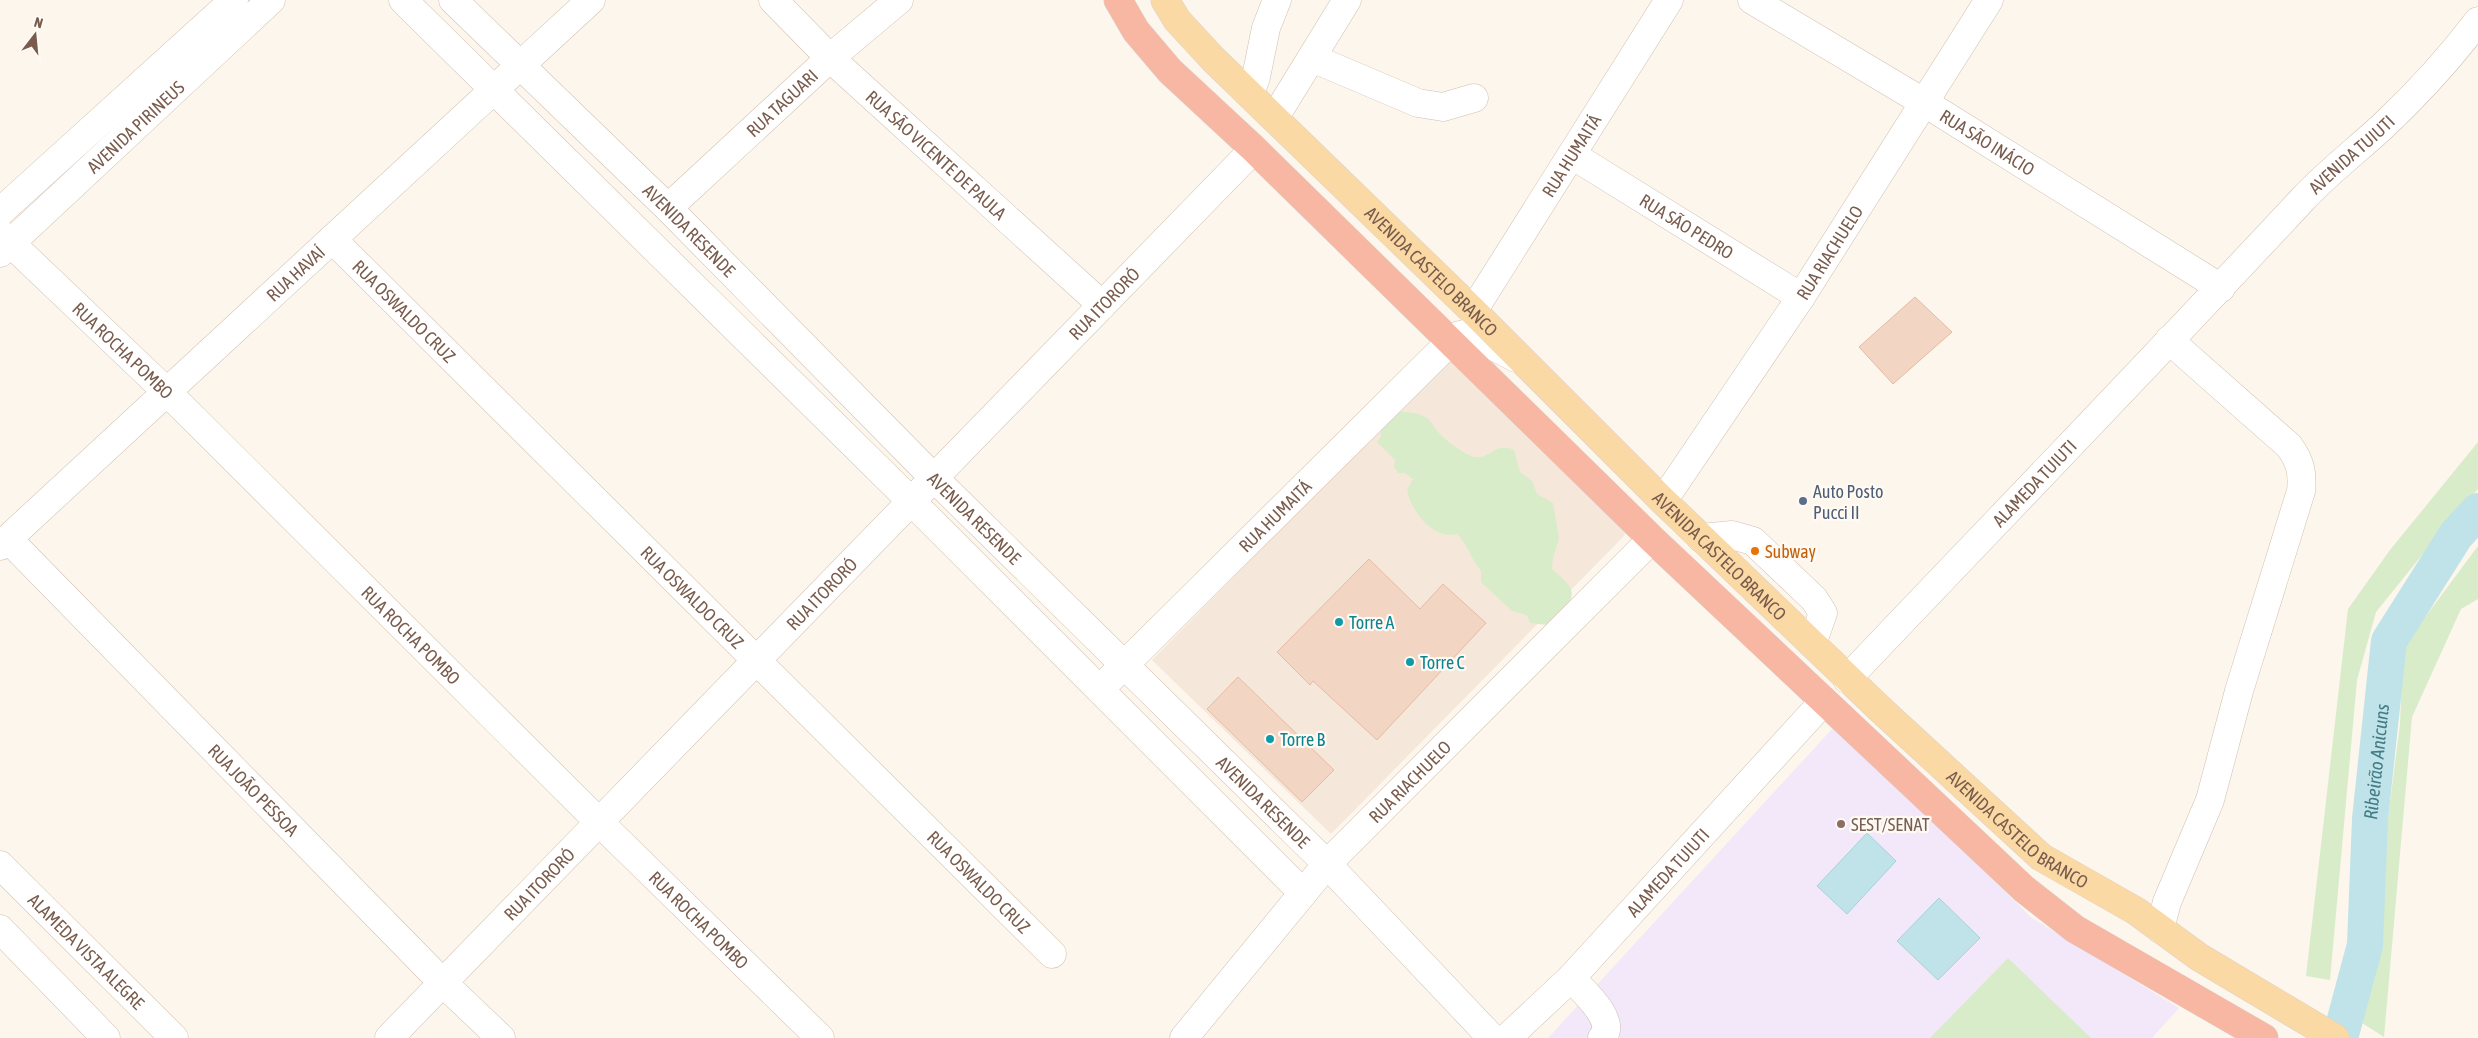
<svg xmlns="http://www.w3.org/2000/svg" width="2478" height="1038" font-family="'Asap Condensed',sans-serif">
	<rect width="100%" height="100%" fill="#fdf6ec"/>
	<polygon fill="#f5e8da" points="1451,357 1624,527 1625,535 1331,834 1152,660"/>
	<polygon fill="#f3e8fa" points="1832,729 1842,731 2032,918 2179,1008 2152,1038 1548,1038"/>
	<g fill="#d8ecc9">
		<path d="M1397,412C1407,412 1418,412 1427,418C1432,422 1435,429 1439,433C1447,442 1461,451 1471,456C1489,463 1493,440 1514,450L1520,472L1532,481L1537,494L1553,503L1559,539L1553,558L1552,569C1557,574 1563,578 1567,583C1582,599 1558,615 1548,625L1530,623L1527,615L1512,611L1481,582V571C1471,559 1468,545 1457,534C1433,540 1411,511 1407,490L1413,479L1405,473H1398L1394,467L1395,460L1377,442L1381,436L1380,424Z"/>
		<polygon points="2478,442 2478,489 2451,519 2376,612 2357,680 2330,980 2306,976 2348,609 2390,550"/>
		<polygon points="2478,546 2478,599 2461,609 2412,717 2384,1037 2362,1023 2400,724 2403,647"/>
		<polygon points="2008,958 2091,1038 1930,1038"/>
	</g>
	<g fill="#bfe3e8" stroke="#a5d3da">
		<polygon points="1867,833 1896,861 1847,914 1817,886"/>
		<polygon points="1939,898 1980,938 1938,980 1897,941"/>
	</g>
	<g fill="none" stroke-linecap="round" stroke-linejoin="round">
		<path stroke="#bfe3e8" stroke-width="36" id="s1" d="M2340,1038L2365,945L2370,819L2389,641L2456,535L2478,511"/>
	</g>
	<g fill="#f3d5c3" stroke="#e6bba3">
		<polygon points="1915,297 1952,332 1893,384 1859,347"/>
		<polygon points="1369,559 1420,609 1443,584 1486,623 1377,740 1313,681 1310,685 1277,652"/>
		<polygon points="1238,677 1334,770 1302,802 1207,709"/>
	</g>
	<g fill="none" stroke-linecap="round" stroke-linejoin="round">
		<defs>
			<g id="minor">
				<polyline points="403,0 911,501 1303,893"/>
				<path id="s2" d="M453,0L668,208L933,477L1327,864L1492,1038"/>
				<path id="s3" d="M773,0L830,58L1102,305"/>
				<path id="s4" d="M1752,0L1925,103L2221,288"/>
				<polyline points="1312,58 1418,103 1443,107 1474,98"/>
				<polyline points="1250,94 1256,77 1266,28 1277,0"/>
				<polyline points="1275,117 1347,0"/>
				<path id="s5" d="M1572,155L1801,297"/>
				<path id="s6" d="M668,208L830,58L899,0"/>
				<polyline points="0,212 234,0"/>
				<path id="s7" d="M0,233L167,392L599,822L820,1038"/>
				<path id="s8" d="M332,239L1052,954"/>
				<path id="s9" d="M0,253L271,0"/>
				<path id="s10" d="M1473,311L1669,0"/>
				<path id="s11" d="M1663,501L1801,297L1989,0"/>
				<polyline points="1701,538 1732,535 1753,541 1814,599 1823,613 1812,644"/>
				<path id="s12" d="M8,539L443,983L501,1038"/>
				<path id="s13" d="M0,546L591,0"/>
				<path id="s14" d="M1110,679L1456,336L1468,333L1516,358"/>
				<path id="s15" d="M1847,679C1999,519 2152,361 2302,200C2327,173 2356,151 2383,126C2417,94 2450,58 2478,21"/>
				<path id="s16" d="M0,865L174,1038"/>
				<polyline points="0,929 106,1038"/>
				<path d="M2160,929L2167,902L2210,800L2239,691L2301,491C2303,472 2300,461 2289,446L2169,340"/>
				<path d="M1571,978C1583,991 1618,1021 1602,1038"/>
				<path id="s17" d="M389,1038L1254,149"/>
				<path id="s18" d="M1184,1038L1327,864L1652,539"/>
				<path id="s19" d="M1507,1038L1571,978L1823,702"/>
			</g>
			<g id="major">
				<path id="s20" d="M1165,0L1177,20L1213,59L1473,311L1663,501L1880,709L2041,857L2136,911L2199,957L2335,1038"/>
			</g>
			<polyline id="highway" points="1118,0 1136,31 1170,71 1254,149 1652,539 2024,889 2075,929 2264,1038"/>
		</defs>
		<use href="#minor" stroke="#d1beb0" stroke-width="29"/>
		<use href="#major" stroke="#dad1cd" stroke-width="29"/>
		<use href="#highway" stroke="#dad1cd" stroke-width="29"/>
		<use href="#minor" stroke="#fff" stroke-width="28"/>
		<use href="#major" stroke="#fbd9a5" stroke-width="28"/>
		<use href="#highway" stroke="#f7b7a3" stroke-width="28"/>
	</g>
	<circle fill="#5c6f8a" stroke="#fffaf3" stroke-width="2" cx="1803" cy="501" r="5"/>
	<circle fill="#e8710a" stroke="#fffaf3" stroke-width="2" cx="1755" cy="551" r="5"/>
	<g fill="#0f9aa8" stroke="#fffaf3" stroke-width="2">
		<circle cx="1339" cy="622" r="5"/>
		<circle cx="1410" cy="662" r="5"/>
		<circle cx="1270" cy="739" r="5"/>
	</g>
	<circle fill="#8d6e63" stroke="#fffaf3" stroke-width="2" cx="1841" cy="824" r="5"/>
	<g text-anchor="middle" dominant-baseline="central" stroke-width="4.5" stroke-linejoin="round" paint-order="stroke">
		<g font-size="18" fill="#7a5c4d" stroke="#fffaf3">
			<text stroke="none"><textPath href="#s6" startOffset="155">RUA TAGUARI</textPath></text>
			<text stroke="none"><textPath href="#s9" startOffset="185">AVENIDA PIRINEUS</textPath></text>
			<text stroke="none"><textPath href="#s4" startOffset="275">RUA SÃO INÁCIO</textPath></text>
			<text stroke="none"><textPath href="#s3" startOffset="225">RUA SÃO VICENTE DE PAULA</textPath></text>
			<text stroke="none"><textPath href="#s15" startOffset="728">AVENIDA TUIUTI</textPath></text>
			<text stroke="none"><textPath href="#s10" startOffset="184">RUA HUMAITÁ</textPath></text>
			<text stroke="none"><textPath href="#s5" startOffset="135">RUA SÃO PEDRO</textPath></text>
			<text stroke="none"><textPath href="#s2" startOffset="330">AVENIDA RESENDE</textPath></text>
			<text stroke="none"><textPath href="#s11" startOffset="299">RUA RIACHUELO</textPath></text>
			<text stroke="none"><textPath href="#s20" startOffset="381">AVENIDA CASTELO BRANCO</textPath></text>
			<text stroke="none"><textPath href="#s13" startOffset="402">RUA HAVAÍ</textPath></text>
			<text stroke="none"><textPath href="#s17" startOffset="1025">RUA ITORORÓ</textPath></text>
			<text stroke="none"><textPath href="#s8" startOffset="102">RUA OSWALDO CRUZ</textPath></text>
			<text stroke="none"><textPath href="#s7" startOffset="170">RUA ROCHA POMBO</textPath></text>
			<text stroke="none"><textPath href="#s15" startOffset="271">ALAMEDA TUIUTI</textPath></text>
			<text stroke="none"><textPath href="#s14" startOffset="232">RUA HUMAITÁ</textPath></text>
			<text stroke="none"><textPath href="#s2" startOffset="735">AVENIDA RESENDE</textPath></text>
			<text stroke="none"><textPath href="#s20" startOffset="786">AVENIDA CASTELO BRANCO</textPath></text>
			<text stroke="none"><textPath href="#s17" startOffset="620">RUA ITORORÓ</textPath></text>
			<text stroke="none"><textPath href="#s8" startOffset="508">RUA OSWALDO CRUZ</textPath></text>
			<text stroke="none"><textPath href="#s7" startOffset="575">RUA ROCHA POMBO</textPath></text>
			<text stroke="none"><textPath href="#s18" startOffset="342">RUA RIACHUELO</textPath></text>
			<text stroke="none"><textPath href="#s12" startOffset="351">RUA JOÃO PESSOA</textPath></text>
			<text stroke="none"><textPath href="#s2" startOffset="1140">AVENIDA RESENDE</textPath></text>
			<text stroke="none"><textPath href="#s20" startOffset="1191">AVENIDA CASTELO BRANCO</textPath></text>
			<text stroke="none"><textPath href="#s19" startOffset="231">ALAMEDA TUIUTI</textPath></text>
			<text stroke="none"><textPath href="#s8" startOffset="912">RUA OSWALDO CRUZ</textPath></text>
			<text stroke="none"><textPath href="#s17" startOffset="215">RUA ITORORÓ</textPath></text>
			<text stroke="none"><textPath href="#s7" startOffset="980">RUA ROCHA POMBO</textPath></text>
			<text stroke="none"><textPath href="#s16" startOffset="122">ALAMEDA VISTA ALEGRE</textPath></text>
		</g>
		<g font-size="18" fill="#4e5e75" stroke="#fffaf3" text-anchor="start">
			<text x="1813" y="491">Auto Posto<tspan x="1813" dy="21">Pucci II</tspan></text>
		</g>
		<g font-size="18" fill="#c56008" stroke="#fffaf3" text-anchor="start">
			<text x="1765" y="551">Subway</text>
		</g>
		<g font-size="18" fill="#0d838f" stroke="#fffaf3" text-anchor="start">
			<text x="1349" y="622">Torre A</text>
			<text x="1420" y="662">Torre C</text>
			<text x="1280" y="739">Torre B</text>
		</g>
		<g font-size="18" fill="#785e54" stroke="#fffaf3" text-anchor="start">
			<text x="1851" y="824">SEST/SENAT</text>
		</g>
		<g font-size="19" font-style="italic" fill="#437c86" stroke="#fffaf3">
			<text stroke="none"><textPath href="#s1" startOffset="280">Ribeirão Anicuns</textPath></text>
		</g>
	</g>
	<g transform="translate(35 35) rotate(16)" stroke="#fffaf3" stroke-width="4" paint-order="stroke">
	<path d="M0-4L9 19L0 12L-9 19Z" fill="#7a5c4d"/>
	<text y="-8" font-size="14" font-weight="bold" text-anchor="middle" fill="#7a5c4d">N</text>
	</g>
</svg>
